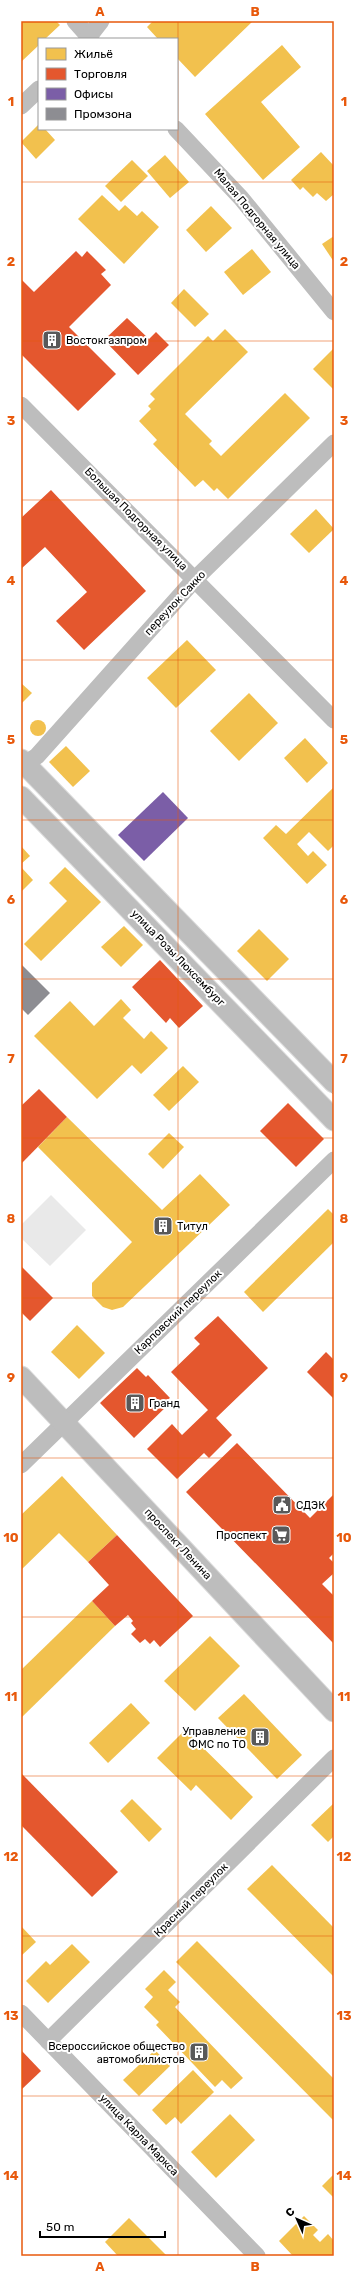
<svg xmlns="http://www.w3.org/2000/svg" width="355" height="2277" font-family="Rubik,sans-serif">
	<rect width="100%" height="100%" fill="#fff"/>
	<polygon fill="#e9e9e9" points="51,1195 86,1230 50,1266 21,1238 21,1225"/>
	<g fill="#f2c14e">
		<polygon points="21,21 56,21 60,25 45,39 39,39 39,45 21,62"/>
		<polygon points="153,21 253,21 195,77 177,58 177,39 158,39 147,27"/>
		<polygon points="282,45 301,67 261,102 300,147 263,180 205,114"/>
		<polygon points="39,124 39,129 45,129 55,140 36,159 21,142"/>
		<polygon points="321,152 334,166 334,194 326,201 317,193 313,197 303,187 300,190 291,180"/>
		<polygon points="165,155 189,182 170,198 147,171"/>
		<polygon points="132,160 148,176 121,202 105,186"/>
		<polygon points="102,195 119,211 125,205 137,216 142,211 159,227 124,264 78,219"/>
		<polygon points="211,206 232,228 206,252 186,230"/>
		<polygon points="334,236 334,262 322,244"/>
		<polygon points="252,249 271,272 243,295 224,272"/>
		<polygon points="184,289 209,314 195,327 171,303"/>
		<polygon points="225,329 248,352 185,414 212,441 209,444 221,456 285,393 310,418 228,499 217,488 214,491 203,480 195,487 153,444 157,440 139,421 151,409 148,406 155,399 150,394 208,336 213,341"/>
		<polygon points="334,348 334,390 313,369"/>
		<polygon points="316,509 334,529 309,553 290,534"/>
		<polygon points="187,640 216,670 176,708 147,678"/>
		<polygon points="21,683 32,693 21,704"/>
		<polygon points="249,693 278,723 239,761 210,731"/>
		<circle cx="38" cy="728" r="8"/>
		<polygon points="305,738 328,763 307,783 284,758"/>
		<polygon points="66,746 90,771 73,787 49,762"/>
		<polygon points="334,787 334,845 328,851 309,832 297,844 308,856 313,851 327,865 307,884 263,838 276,825 286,834"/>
		<polygon points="21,846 30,856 21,864"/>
		<polygon points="21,867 33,880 21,892"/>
		<polygon points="65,867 101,902 41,961 24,944 67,901 49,883"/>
		<polygon points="124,926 143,945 121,967 101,947"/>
		<polygon points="259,929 289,959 267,981 237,951"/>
		<polygon points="121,999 131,1010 123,1018 144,1039 151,1031 168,1048 141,1074 132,1065 97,1099 34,1036 70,1001 94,1026"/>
		<polygon points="183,1066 199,1082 169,1111 153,1095"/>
		<polygon points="67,1117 162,1210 200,1174 230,1205 123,1307 112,1310 103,1307 92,1296 92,1283 132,1242 38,1147"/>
		<polygon points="169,1133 184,1147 163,1169 148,1154"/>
		<polygon points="328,1209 334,1215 334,1242 263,1312 244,1292"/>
		<polygon points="77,1325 105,1353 79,1379 51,1352"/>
		<polygon points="62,1476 117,1535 88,1562 59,1533 21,1570 21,1515"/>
		<polygon points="92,1601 115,1626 21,1718 21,1670"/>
		<polygon points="210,1636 240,1666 195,1711 164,1681"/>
		<polygon points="244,1694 302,1755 277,1779 218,1718"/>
		<polygon points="131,1703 150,1723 108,1763 89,1743"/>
		<polygon points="185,1730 253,1797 231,1820 196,1785 191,1791 157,1758"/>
		<polygon points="132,1799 162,1829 149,1842 120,1811"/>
		<polygon points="334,1803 334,1836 328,1842 311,1825"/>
		<polygon points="272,1865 334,1928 334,1977 247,1889"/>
		<polygon points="21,1926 36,1942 21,1956"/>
		<polygon points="197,1941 334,2079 334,2121 176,1962"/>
		<polygon points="72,1944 90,1962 48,2003 26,1981 46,1961 50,1965"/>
		<polygon points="164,1970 176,1982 168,1990 180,2002 175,2007 243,2078 231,2089 222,2080 215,2087 156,2025 159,2022 144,2007 153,1997 145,1989"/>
		<polygon points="155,2050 170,2066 139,2096 123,2080"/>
		<polygon points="193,2070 214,2092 181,2124 175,2117 166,2125 152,2110"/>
		<polygon points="230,2114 255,2140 216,2178 191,2152"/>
		<polygon points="334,2174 334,2198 322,2186"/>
		<polygon points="304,2216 318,2230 313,2235 320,2242 328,2234 334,2241 334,2253 331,2256 293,2256 279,2241"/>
		<polygon points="129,2218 167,2256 118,2256 105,2242"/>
	</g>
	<g fill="#e4572e">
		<polygon points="76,251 82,257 87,251 106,270 101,274 111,285 69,327 116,374 78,411 21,354 21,279 34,292"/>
		<polygon points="127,318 149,339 156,332 169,345 138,375 104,340"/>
		<polygon points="51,490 146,591 84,650 56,621 87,592 45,547 21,569 21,518"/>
		<polygon points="160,960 203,1006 179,1028 170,1018 166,1023 132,987"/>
		<polygon points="39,1089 67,1117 21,1164 21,1106"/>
		<polygon points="288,1103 324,1139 296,1167 260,1131"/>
		<polygon points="21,1266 53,1298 30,1321 21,1312"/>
		<polygon points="218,1316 268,1368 216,1418 232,1435 209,1458 204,1453 177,1479 147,1449 172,1424 182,1435 208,1410 171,1372 200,1344 194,1338"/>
		<polygon points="326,1352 334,1360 334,1399 307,1372"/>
		<polygon points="137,1368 146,1377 148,1375 170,1398 167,1400 170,1403 134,1438 100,1403"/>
		<polygon points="237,1443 310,1518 334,1494 334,1553 329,1558 334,1563 334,1573 322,1584 334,1596 334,1644 186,1492"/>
		<polygon points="117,1535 193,1616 160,1647 154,1640 150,1644 145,1639 140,1643 131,1634 136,1629 131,1623 133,1621 128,1615 115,1626 92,1601 109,1585 88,1562"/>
		<polygon points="21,1773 118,1872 92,1897 21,1825"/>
		<polygon points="21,2050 41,2071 21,2090"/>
	</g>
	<polygon fill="#7b5ea7" points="163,792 188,818 144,861 118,835"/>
	<polygon fill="#8d8d92" points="21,964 50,993 28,1015 21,1008"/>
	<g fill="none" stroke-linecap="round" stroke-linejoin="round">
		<defs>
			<g id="major">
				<polyline points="21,760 334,1082"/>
				<polyline points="21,797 334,1120"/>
				<polyline points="21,1377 334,1711"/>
			</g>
		</defs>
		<use href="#major" stroke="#dbdbdb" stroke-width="23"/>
		<g stroke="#bdbdbd" stroke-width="17">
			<polyline points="75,21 91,39"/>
			<polyline points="87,39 101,21"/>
			<polyline points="21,106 39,89"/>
			<polyline points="176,129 241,198 334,312"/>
			<polyline points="21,405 334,720"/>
			<polyline points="21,767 37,756 195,579 334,443"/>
			<polyline points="21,1465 334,1160"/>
			<polyline points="21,2013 257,2256"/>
			<polyline points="48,2041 334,1758"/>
		</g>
		<use href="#major" stroke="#bdbdbd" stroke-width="21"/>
		<g stroke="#bdbdbd" stroke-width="1">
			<polyline points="21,773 334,1095"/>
			<polyline points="21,785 334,1107"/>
		</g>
	</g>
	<path fill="none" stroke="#e8590c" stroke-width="1" stroke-opacity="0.55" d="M178,21V2256M21,182H334M21,341H334M21,500H334M21,660H334M21,820H334M21,979H334M21,1138H334M21,1298H334M21,1458H334M21,1617H334M21,1776H334M21,1936H334M21,2096H334"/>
	<defs>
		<symbol id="building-square" viewBox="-11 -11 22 22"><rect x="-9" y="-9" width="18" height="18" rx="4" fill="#595959" stroke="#fff"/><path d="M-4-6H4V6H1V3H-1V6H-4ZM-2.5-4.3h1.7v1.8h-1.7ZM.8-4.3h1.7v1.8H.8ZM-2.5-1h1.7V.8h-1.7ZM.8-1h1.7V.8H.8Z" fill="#fff"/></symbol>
		<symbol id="civic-square" viewBox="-11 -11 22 22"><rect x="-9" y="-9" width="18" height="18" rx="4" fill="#595959" stroke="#fff"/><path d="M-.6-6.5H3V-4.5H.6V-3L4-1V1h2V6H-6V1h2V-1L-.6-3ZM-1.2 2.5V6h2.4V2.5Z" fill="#fff"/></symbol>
		<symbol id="supermarket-square" viewBox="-11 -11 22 22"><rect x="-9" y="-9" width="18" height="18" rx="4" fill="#595959" stroke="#fff"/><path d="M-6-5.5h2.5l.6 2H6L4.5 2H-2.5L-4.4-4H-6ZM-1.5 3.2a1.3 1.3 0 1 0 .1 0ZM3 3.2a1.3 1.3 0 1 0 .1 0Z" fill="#fff"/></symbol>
	</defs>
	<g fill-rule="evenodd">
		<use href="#building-square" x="41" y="329" width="22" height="22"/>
		<use href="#building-square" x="152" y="1215" width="22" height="22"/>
		<use href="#building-square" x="124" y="1392" width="22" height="22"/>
		<use href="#civic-square" x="271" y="1494" width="22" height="22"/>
		<use href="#supermarket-square" x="270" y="1524" width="22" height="22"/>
		<use href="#building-square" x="249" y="1726" width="22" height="22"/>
		<use href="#building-square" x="188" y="2041" width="22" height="22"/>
	</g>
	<g text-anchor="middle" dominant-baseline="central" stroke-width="4" stroke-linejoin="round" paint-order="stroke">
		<g font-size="11" fill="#000" stroke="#fff">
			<text transform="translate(257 219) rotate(50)">Малая Подгорная улица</text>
			<text transform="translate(136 519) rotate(45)">Большая Подгорная улица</text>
			<text transform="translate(175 603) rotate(-47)">переулок Сакко</text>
			<text transform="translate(178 958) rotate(46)">улица Розы Люксембург</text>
			<text transform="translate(178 1312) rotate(-44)">Карповский переулок</text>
			<text transform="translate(178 1544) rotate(47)">проспект Ленина</text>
			<text transform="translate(191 1900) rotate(-45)">Красный переулок</text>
			<text transform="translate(139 2135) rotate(46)">улица Карла Маркса</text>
		</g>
		<g font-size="11" fill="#000" stroke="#fff" text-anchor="start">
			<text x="66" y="340">Востокгазпром</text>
			<text x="177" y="1226">Титул</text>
			<text x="149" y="1403">Гранд</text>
			<text x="296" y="1505">СДЭК</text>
			<text x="267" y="1535" text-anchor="end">Проспект</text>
			<text x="246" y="1731" text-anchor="end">Управление<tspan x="246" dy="13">ФМС по ТО</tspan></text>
			<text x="185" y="2046" text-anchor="end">Всероссийское общество<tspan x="185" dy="13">автомобилистов</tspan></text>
		</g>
	</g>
	<rect width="355" height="2277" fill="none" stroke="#ffffff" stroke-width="44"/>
	<rect x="38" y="38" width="140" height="92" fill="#ffffff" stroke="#999999"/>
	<rect x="46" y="48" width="20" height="12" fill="#f2c14e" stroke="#999999"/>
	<text x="74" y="58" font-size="12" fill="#000000">Жильё</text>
	<rect x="46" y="68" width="20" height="12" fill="#e4572e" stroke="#999999"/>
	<text x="74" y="78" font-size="12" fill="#000000">Торговля</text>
	<rect x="46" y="88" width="20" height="12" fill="#7b5ea7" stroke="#999999"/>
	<text x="74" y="98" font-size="12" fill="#000000">Офисы</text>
	<rect x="46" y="108" width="20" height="12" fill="#8d8d92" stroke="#999999"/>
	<text x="74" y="118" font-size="12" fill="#000000">Промзона</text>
	<g transform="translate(297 2219) rotate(315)" stroke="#ffffff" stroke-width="3" paint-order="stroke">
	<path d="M0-3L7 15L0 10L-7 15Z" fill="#000000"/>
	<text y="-6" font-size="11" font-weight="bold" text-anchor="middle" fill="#000000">С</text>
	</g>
	<path d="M40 2231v6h125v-6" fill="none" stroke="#000000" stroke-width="2"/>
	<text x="46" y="2231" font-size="12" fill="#000000" stroke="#ffffff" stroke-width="3" paint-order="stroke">50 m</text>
	<rect x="22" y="22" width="311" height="2233" fill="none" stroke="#e8590c" stroke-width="1.5"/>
	<g font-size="13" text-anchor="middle" font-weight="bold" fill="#e8590c">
		<text x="100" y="16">A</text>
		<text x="255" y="16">B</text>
		<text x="11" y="106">1</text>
		<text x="344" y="106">1</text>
		<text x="11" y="266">2</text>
		<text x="344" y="266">2</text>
		<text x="11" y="425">3</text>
		<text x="344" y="425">3</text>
		<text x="11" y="585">4</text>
		<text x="344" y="585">4</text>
		<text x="11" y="744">5</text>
		<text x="344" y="744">5</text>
		<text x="11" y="904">6</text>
		<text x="344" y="904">6</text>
		<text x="11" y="1063">7</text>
		<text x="344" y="1063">7</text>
		<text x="11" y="1223">8</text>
		<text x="344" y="1223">8</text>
		<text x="11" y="1382">9</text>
		<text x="344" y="1382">9</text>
		<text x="11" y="1542">10</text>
		<text x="344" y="1542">10</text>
		<text x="11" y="1701">11</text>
		<text x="344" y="1701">11</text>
		<text x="11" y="1861">12</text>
		<text x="344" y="1861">12</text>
		<text x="11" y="2020">13</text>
		<text x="344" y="2020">13</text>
		<text x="11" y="2180">14</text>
		<text x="344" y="2180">14</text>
		<text x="100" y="2271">A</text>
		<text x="255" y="2271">B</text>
	</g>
</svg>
